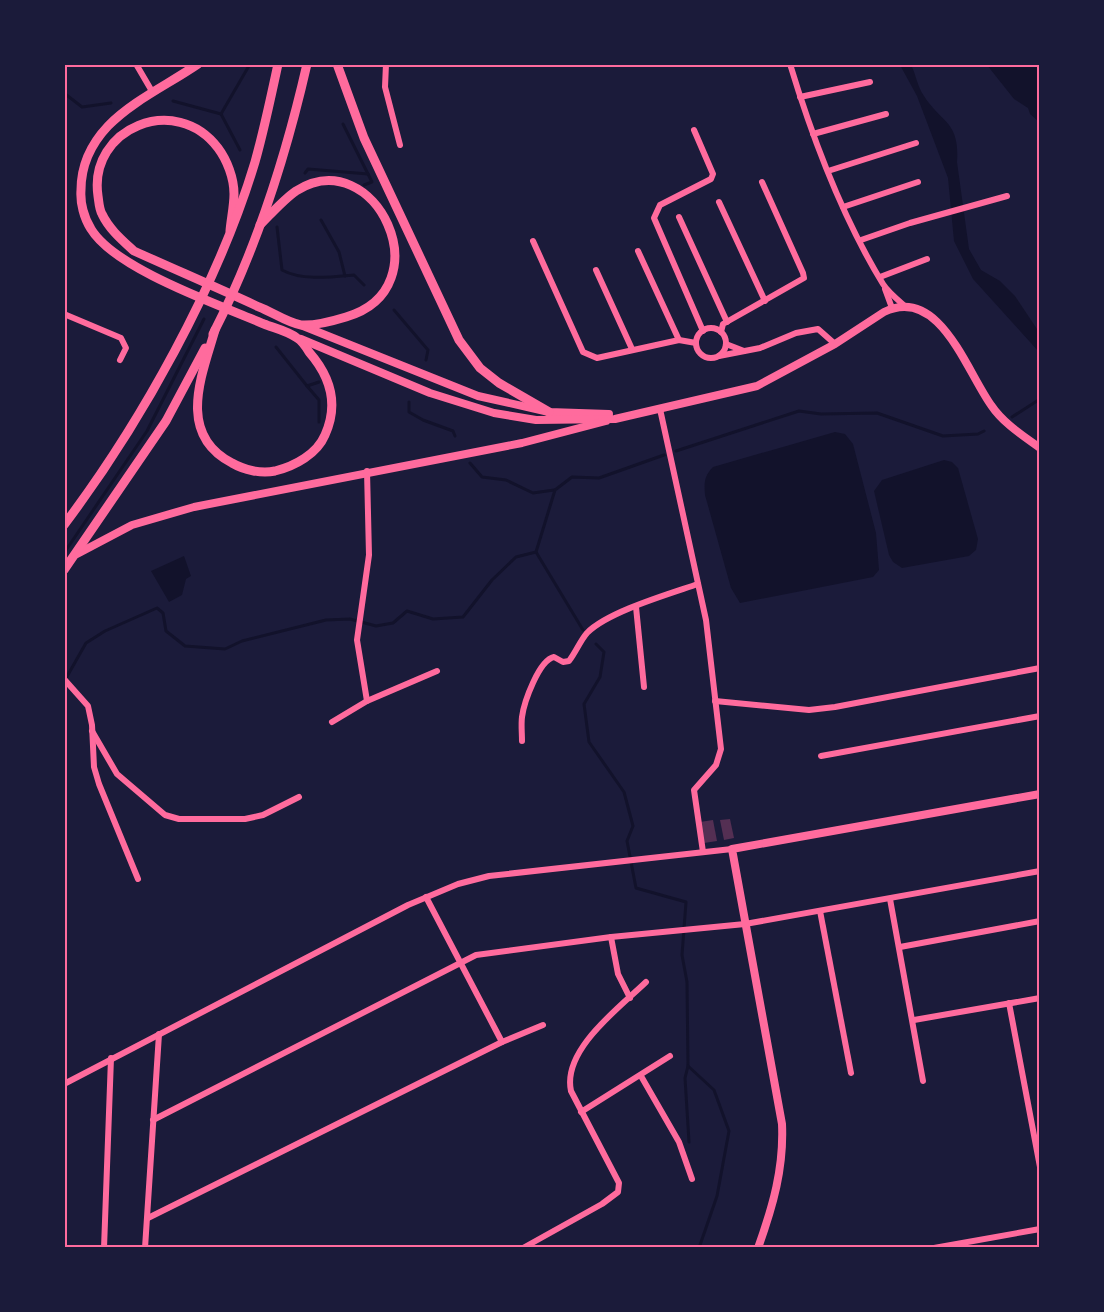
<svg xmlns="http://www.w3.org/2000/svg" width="1104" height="1312" font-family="'Golos Text',sans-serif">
	<rect width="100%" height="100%" fill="#1b1b3a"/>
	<g fill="#12122b">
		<path d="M900,65H911C916,74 917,86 924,96C941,123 960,121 957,162L969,249L981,270L1000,281L1015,296L1039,332V352L973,279L954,241L948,178L917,96Z"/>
		<polygon points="987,65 1039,65 1039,122 1030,114 1028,108 1014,99"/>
		<path d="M835,432L845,434L853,444L876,533L879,570L873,577L740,603L731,588L705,495C704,483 704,476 713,467Z"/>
		<polygon points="944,460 952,462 958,468 978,539 976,550 969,556 902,568 893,562 889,555 874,491 882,480"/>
		<polygon points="184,556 191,576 186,579 182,595 169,602 151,571"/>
	</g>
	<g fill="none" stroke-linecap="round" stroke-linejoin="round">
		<g stroke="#12122b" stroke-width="3">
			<polyline points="64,93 82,107 111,103"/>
			<polyline points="173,101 221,114 240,150"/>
			<polyline points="221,114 250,64"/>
			<polyline points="343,124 372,182 364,185"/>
			<polyline points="305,173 308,169 368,174"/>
			<polyline points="321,220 339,252 345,276"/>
			<path d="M277,227L282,270C302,281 332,277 354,275L364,285"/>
			<polyline points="394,310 428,350 426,360"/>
			<polyline points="276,347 307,386 319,382"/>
			<polyline points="307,386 319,400 319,422"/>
			<polyline points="409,402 409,412 423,420 453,431 455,436"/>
			<polyline points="1012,417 1040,399"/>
			<polyline points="676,451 799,411 821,414 877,413 943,436 978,434 984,431"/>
			<polyline points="470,463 482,477 506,480 533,493 554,490"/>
			<polyline points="536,552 583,630"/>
			<polyline points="64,553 147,431 204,319"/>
			<polyline points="596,644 604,652 600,677 584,704 589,742 624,792 633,826 627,841 636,888 686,902 682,955 687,982 688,1066 714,1090 729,1131 717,1196 699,1248"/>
			<polyline points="65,680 86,643 105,631 157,608 163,613 166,631 185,646 225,649 242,641 326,620 350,619 376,626 393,623 407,611 433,619 463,617 492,580 516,557 536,552 555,490 572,477 599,478 664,455"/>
			<polyline points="688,1066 685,1078 689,1142"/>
		</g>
	</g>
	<g fill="#542f53">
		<polygon points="730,819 734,838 724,840 720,820"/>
		<polygon points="713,820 717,841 704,843 700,822"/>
	</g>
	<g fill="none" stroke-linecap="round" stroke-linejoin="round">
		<g stroke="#ff6b9d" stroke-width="6">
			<polyline points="136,64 153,93"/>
			<polyline points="386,64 385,87 400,145"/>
			<path d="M790,64C813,140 842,217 883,284C888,292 898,300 906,307"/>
			<polyline points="800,97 870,82"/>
			<polyline points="694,130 713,174 711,179 660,205 654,218 703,331"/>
			<polyline points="813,134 886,114"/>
			<polyline points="828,171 916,143"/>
			<polyline points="719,202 765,301"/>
			<polyline points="843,207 918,182"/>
			<polyline points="679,217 727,322"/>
			<polyline points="861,240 910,223 1007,196"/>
			<polyline points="533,241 583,352 597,358 679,340 696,343"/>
			<polyline points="638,251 679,340"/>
			<polyline points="596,270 632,349"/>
			<polyline points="880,277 927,259"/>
			<polyline points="885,289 892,308"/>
			<polyline points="64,314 121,338 126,348 120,360"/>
			<circle cx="711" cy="343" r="15"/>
			<polyline points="721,332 723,324 804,278 803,273 762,182"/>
			<polyline points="726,344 744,351"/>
			<polyline points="719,356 760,348 796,333 818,329 835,344"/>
			<polyline points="660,409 706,620 721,749 716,765 694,790 703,852"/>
			<polyline points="636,607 644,687"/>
			<polyline points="64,679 88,706 92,725 94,767 99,784 138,879"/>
			<polyline points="367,701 357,640 369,555 367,471"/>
			<polyline points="715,701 809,710 835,707 1040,668"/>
			<polyline points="332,722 367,701 437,671"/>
			<polyline points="92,731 117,774 165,815 179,819 245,819 263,815 299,797"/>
			<path d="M522,741C522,733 521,724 522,717C524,702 539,660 554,657L563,662L569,661C576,652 580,641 587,633C607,612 669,594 698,584"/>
			<polyline points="821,756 1040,716"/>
			<polyline points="426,897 502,1042"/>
			<polyline points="890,899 923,1081"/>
			<polyline points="820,911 851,1073"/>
			<polyline points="611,937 618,974 630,998"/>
			<polyline points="900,947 1040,921"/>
			<polyline points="1009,1003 1040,1167"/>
			<polyline points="914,1020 1040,998"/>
			<polyline points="641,1076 679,1142 692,1179"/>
			<polyline points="64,1084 408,905 458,884 489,876 732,849"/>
			<polyline points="581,1112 670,1056"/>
			<polyline points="153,1120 476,955 611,937 745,924 1040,871"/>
			<polyline points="148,1218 502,1042 543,1025"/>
			<polyline points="104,1248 111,1058"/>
			<polyline points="145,1248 159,1034"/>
			<path d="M523,1248L602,1204L618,1192L619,1183L571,1091C562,1050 619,1008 646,982"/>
			<polyline points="934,1248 1040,1229"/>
		</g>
		<g stroke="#ff6b9d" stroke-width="8">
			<polyline points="303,326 478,396 549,412 609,414"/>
			<path d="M301,339L430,393L494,413L536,420L615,419L757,386L835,344L884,312C939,285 966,370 991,405C1003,423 1022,435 1040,448"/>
			<polyline points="77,554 132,525 194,507 522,443 606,421"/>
			<path d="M758,1248C773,1206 784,1168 782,1124L732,849L1040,794"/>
		</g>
		<g stroke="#ff6b9d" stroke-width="9">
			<path d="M198,64C169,84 132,101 108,126C91,144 81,165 81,190C80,203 84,218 91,229C115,269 220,305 264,324C274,328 288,331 297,338C302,341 306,347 309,352C330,376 339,404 325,435C317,454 295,466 275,471C261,474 244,470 232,463C176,434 202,375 215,330"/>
			<polyline points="337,64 364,138 459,340 480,368 499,383 549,412"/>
			<path d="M230,231C231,219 234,206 234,194C234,178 227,160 218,148C176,92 88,128 98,196C99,202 99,209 102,214C109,229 122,240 134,251C176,270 218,288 259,307C272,312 288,323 301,325C315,326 333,321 346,317C445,288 375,141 296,191C283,200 271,214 260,225"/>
			<path d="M213,334C256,250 286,156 307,64"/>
			<path d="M64,525C141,423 218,285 255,162C264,130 271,97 278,64"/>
			<polyline points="64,570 166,421 205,348"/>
		</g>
	</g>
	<rect width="1104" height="1312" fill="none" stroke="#1b1b3a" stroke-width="132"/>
	<rect x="66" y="66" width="972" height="1180" fill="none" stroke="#ff6b9d" stroke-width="2"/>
</svg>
